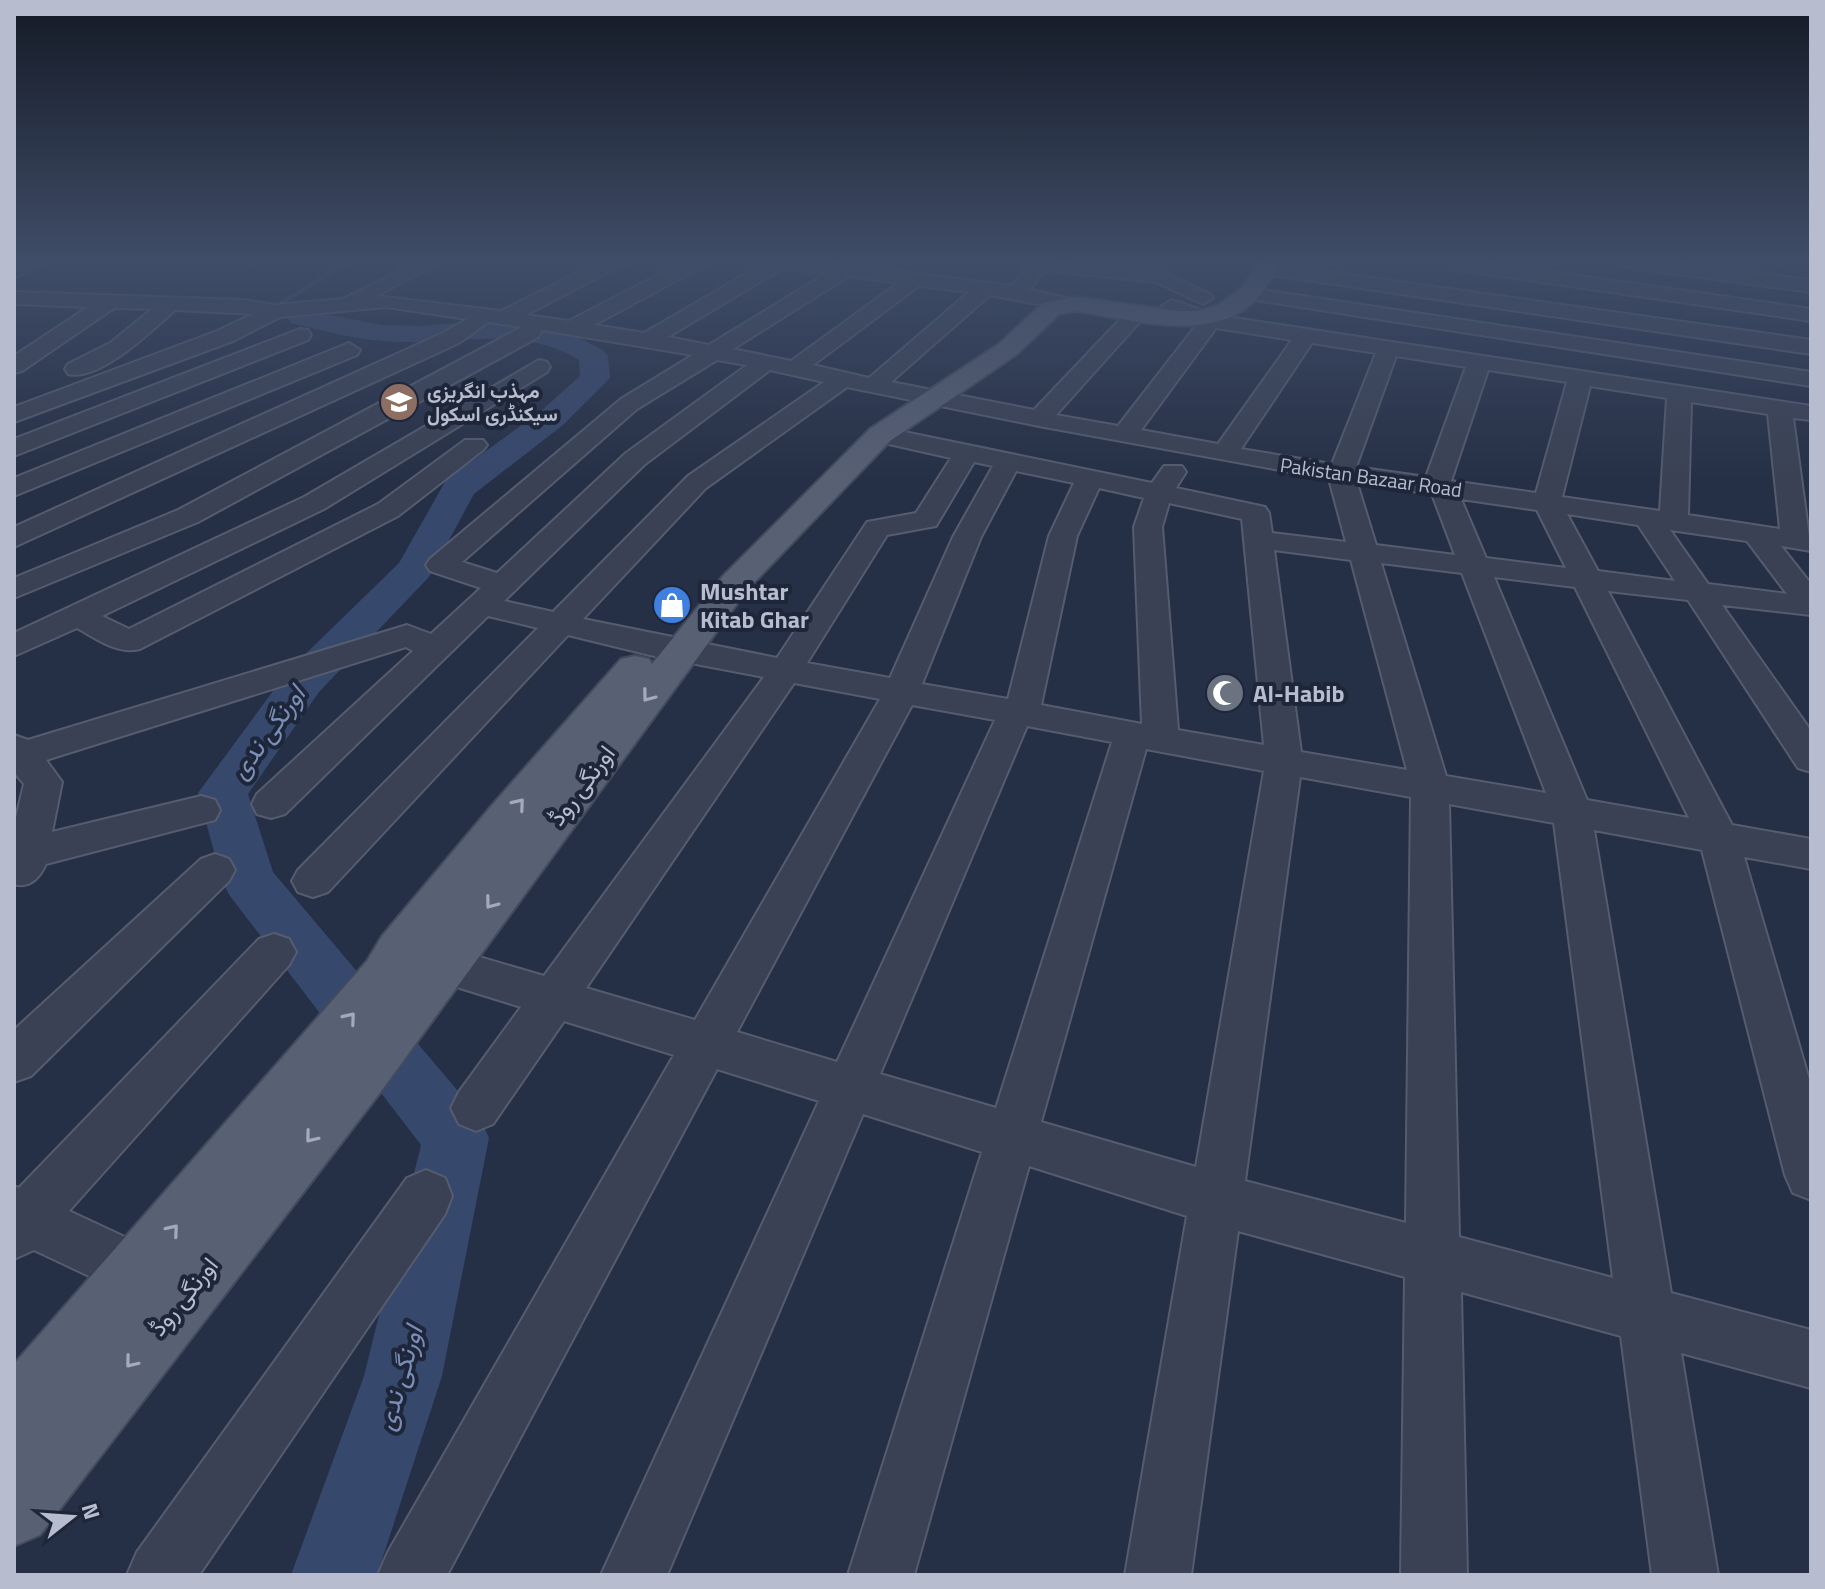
<svg xmlns="http://www.w3.org/2000/svg" width="1825" height="1589" font-family="'Titillium Web',Vazirmatn,sans-serif">
	<rect width="100%" height="100%" fill="#252f45"/>
	<g fill="none" stroke-linecap="round" stroke-linejoin="round">
		<polyline stroke="#37486d" stroke-width="4" points="281,307 281,303 350,261"/>
		<path fill="#37486d" fill-rule="evenodd" d="M301,309L381,325L422,326L491,320L573,335L603,350L608,356L610,378L563,425L474,494L429,577L319,692L248,794L273,872L479,1116L489,1138L442,1376L377,1575H291L364,1376L421,1145L230,896L222,881L198,793L287,672L399,563L446,480L541,411L580,376L579,360C519,323 448,347 383,341C353,339 321,330 291,323L287,317L291,311Z"/>
		<defs>
			<g id="minor">
				<polygon points="21,261 44,261 14,278 14,264"/>
				<path d="M419,261H442L376,296L501,311L601,261H624L622,265L526,315L569,321L685,261H707L705,265L594,325L644,333L768,261H817L1012,286L1032,261L1160,271L1210,294L1213,298L1203,304L1156,282L1044,270L1030,290L1076,300L1079,304L1076,308L1069,310L990,295L891,382L1034,410L1130,309L1137,307L1147,313L1144,317L1056,415L1118,426L1198,323L1165,310L1162,306L1172,300L1215,315L1811,406V420L1793,418L1811,551L1781,546L1811,584V615L1722,605L1811,731V772L1798,768L1688,600L1608,591L1732,825L1811,839V869L1744,857L1811,1086V1200L1793,1193L1785,1175L1702,850L1594,830L1671,1293L1811,1330V1388L1681,1353L1718,1575H1652L1621,1336L1461,1292L1467,1575H1401L1405,1277L1238,1231L1191,1575H1125L1187,1216L1029,1166L914,1575H848L982,1152L863,1114L667,1575H601L819,1101L717,1069L447,1575H378L388,1552L674,1055L564,1021L493,1124L476,1131L459,1124L451,1108L459,1092L521,1007L402,970L396,957L402,944L418,939L544,976L764,677L654,656L568,635L328,892L313,897L298,892L292,881L298,870L538,628L488,616L285,814L271,818L257,814L252,804L257,794L413,651L406,647L46,760L62,782L52,832L201,796L215,800L220,810L215,820L46,864C40,877 30,889 14,884V826L24,784L14,772V735L28,740L407,625L431,634L481,588L430,571L426,565L430,559L621,399L693,355L542,330L538,337L524,345L198,522L14,598V578L178,510L522,327L488,322L459,343L14,547V527L443,333L467,319L386,307L280,317L233,341L14,422V407L217,331L253,314L175,310C152,330 100,382 68,374L65,369L68,364L110,343L152,309L114,308L22,371L14,373V356L88,307L14,304V292L243,300L275,305L343,299ZM783,268L827,273L709,345L668,337ZM849,276L898,283L791,361L733,349ZM919,286L969,292L869,378L813,365ZM1216,328L1292,340L1218,444L1141,430ZM1312,343L1376,353L1332,464L1241,449ZM1396,356L1466,367L1426,477L1356,467ZM717,360L747,365L626,453L497,573L462,562L637,409ZM770,370L824,382L688,476L553,612L504,601L644,465ZM1488,370L1567,382L1536,493L1451,481ZM1590,386L1667,398L1660,511L1562,497ZM847,387L1039,426L1329,479L1346,542L1272,533L1269,513L1265,507L1176,488L1186,472L1182,466H1164L1152,483L880,427L871,430L867,435L871,440L951,458L916,513L867,522L777,658L583,619L706,488ZM1691,402L1768,414L1780,529L1688,515ZM974,462L993,466L953,537L890,678L807,663L887,535L936,526ZM1016,471L1074,483L1049,536L1008,699L922,684L981,537ZM1357,483L1432,494L1455,555L1376,545ZM1099,488L1144,498L1134,527L1142,724L1041,705L1077,536ZM1461,499L1537,510L1566,568L1486,558ZM1169,503L1242,519L1264,745L1178,730L1162,527ZM1567,514L1638,525L1675,581L1598,571ZM1670,530L1747,541L1787,594L1708,584ZM1274,550L1351,560L1407,770L1301,752ZM1381,563L1462,573L1546,793L1446,776ZM1494,577L1575,587L1689,818L1587,800ZM794,683L880,699L695,1020L586,988ZM912,705L995,720L837,1062L737,1032ZM1027,726L1112,742L996,1108L880,1074ZM1146,749L1264,771L1196,1167L1041,1122ZM1300,777L1411,797L1406,1223L1245,1181ZM1449,804L1554,823L1613,1278L1459,1237Z"/>
				<polygon points="1452,261 1475,261 1811,309 1811,321 1459,270 1452,268 1450,264"/>
				<polygon points="1615,261 1664,261 1811,280 1811,292 1624,267"/>
				<polygon points="1266,263 1811,340 1811,354 1259,273 1256,269 1259,265"/>
				<polygon points="1249,288 1811,372 1811,386 1242,298 1239,294"/>
				<polygon points="300,329 308,330 311,335 308,340 14,456 14,439"/>
				<polygon points="349,343 360,350 357,355 14,496 14,478"/>
				<path d="M539,360L547,362L550,367L547,372L324,509L102,616L129,629L378,504L465,440H483L487,445L483,450L398,516L140,649C118,655 97,639 77,628L14,656V633L304,497Z"/>
				<polygon points="215,854 229,859 235,870 229,881 31,1076 14,1082 14,1030 201,859"/>
				<polygon points="274,934 289,939 296,952 289,965 69,1211 157,1252 166,1271 157,1290 138,1299 34,1250 14,1259 14,1186 19,1188 259,939"/>
				<polygon points="426,1170 445,1178 452,1196 445,1214 199,1575 127,1575 137,1552 407,1178"/>
			</g>
			<path id="major" d="M1256,261H1278C1277,272 1270,280 1264,289C1224,349 1133,319 1075,311L1059,314L1017,354L890,441L747,590L379,1094L40,1535L14,1546V1364L367,961L382,936L493,804L621,659L635,656L649,659L652,664L723,576L870,429L999,344L1043,303L1075,297L1177,311H1199L1218,305L1241,289L1255,269Z"/>
		</defs>
		<use href="#minor" stroke="#555c6e" stroke-width="4"/>
		<use href="#major" stroke="#434a5d" stroke-width="4"/>
		<use href="#minor" fill="#3a4154" fill-rule="evenodd"/>
		<use href="#major" fill="#586074" fill-rule="evenodd"/>
	</g>
	<defs><path id="oneway-chevron" d="M-2-3.5L2.5 0L-2 3.5" fill="none" stroke-width="1.6" stroke-linecap="round" stroke-linejoin="round" transform="scale(2)"/></defs>
	<g stroke="#a4aabc">
		<use href="#oneway-chevron" transform="translate(648 696) rotate(127)"/>
		<use href="#oneway-chevron" transform="translate(519 804) rotate(-50)"/>
		<use href="#oneway-chevron" transform="translate(491 903) rotate(127)"/>
		<use href="#oneway-chevron" transform="translate(350 1018) rotate(-50)"/>
		<use href="#oneway-chevron" transform="translate(311 1137) rotate(129)"/>
		<use href="#oneway-chevron" transform="translate(173 1230) rotate(-50)"/>
		<use href="#oneway-chevron" transform="translate(131 1362) rotate(129)"/>
	</g>
	<linearGradient id="sky" x2="0" y2="1"><stop stop-color="#141a26"/><stop offset="0.54" stop-color="#404d68"/><stop offset="1" stop-color="#404d68" stop-opacity="0"/></linearGradient>
	<rect width="1825" height="483" fill="url(#sky)"/>
	<defs>
		<symbol id="school-disc" viewBox="-11 -11 22 22"><circle r="9.5" fill="#8d6e63" stroke="#1e263a"/><path d="M0-5L7-2L0 1L-7-2ZM-4 1L0 2.5L4 1V4Q0 6-4 4Z" fill="#fff"/></symbol>
		<symbol id="shop-disc" viewBox="-11 -11 22 22"><circle r="9.5" fill="#3f7fe0" stroke="#1e263a"/><path d="M-5-2.5h2.3a2.7 3.5 0 0 1 5.4 0H5L5.5 6h-11ZM-1.5-2.5h3a1.5 2.3 0 0 0-3 0Z" fill="#fff"/></symbol>
		<symbol id="mosque-disc" viewBox="-11 -11 22 22"><circle r="9.5" fill="#6b7280" stroke="#1e263a"/><path d="M3.5-4.9A6 6 0 1 0 3.5 4.9A5 5 0 1 1 3.5-4.9Z" fill="#fff"/></symbol>
	</defs>
	<g fill-rule="evenodd">
		<use href="#school-disc" x="377" y="380" width="44" height="44"/>
		<use href="#shop-disc" x="650" y="583" width="44" height="44"/>
		<use href="#mosque-disc" x="1203" y="671" width="44" height="44"/>
	</g>
	<g text-anchor="middle" dominant-baseline="central" stroke-width="8" stroke-linejoin="round" paint-order="stroke">
		<g font-size="20" font-weight="bold" fill="#b7bdce" stroke="#1e263a" text-anchor="start">
			<text x="427" y="390">مہذب انگریزی<tspan x="427" dy="23">سیکنڈری اسکول</tspan></text>
		</g>
		<g font-size="20" fill="#b7bdce" stroke="#1e263a">
			<text transform="translate(1371 477) rotate(8)">Pakistan Bazaar Road</text>
		</g>
		<g font-size="24" font-weight="bold" fill="#b7bdce" stroke="#1e263a" text-anchor="start">
			<text x="700" y="591">Mushtar<tspan x="700" dy="28">Kitab Ghar</tspan></text>
			<text x="1253" y="693">Al-Habib</text>
		</g>
		<g font-size="24" fill="#b7bdce" stroke="#1e263a">
			<text transform="translate(581 785) rotate(-53)">اورنگی روڈ</text>
			<text transform="translate(183 1296) rotate(-51)">اورنگی روڈ</text>
		</g>
		<g font-size="26" font-style="italic" fill="#7c8eb7" stroke="#1e263a">
			<text transform="translate(267 732) rotate(-54)">اورنگی ندی</text>
			<text transform="translate(399 1378) rotate(-74)">اورنگی ندی</text>
		</g>
	</g>
	<rect width="1825" height="1589" fill="none" stroke="#b7bdce" stroke-width="32"/>
	<g transform="translate(72 1517) rotate(73)" stroke="#1e263a" stroke-width="6" paint-order="stroke">
	<path d="M0-6L14 30L0 20L-14 30Z" fill="#b7bdce"/>
	<text y="-12" font-size="22" font-weight="bold" text-anchor="middle" fill="#b7bdce">N</text>
	</g>
</svg>
